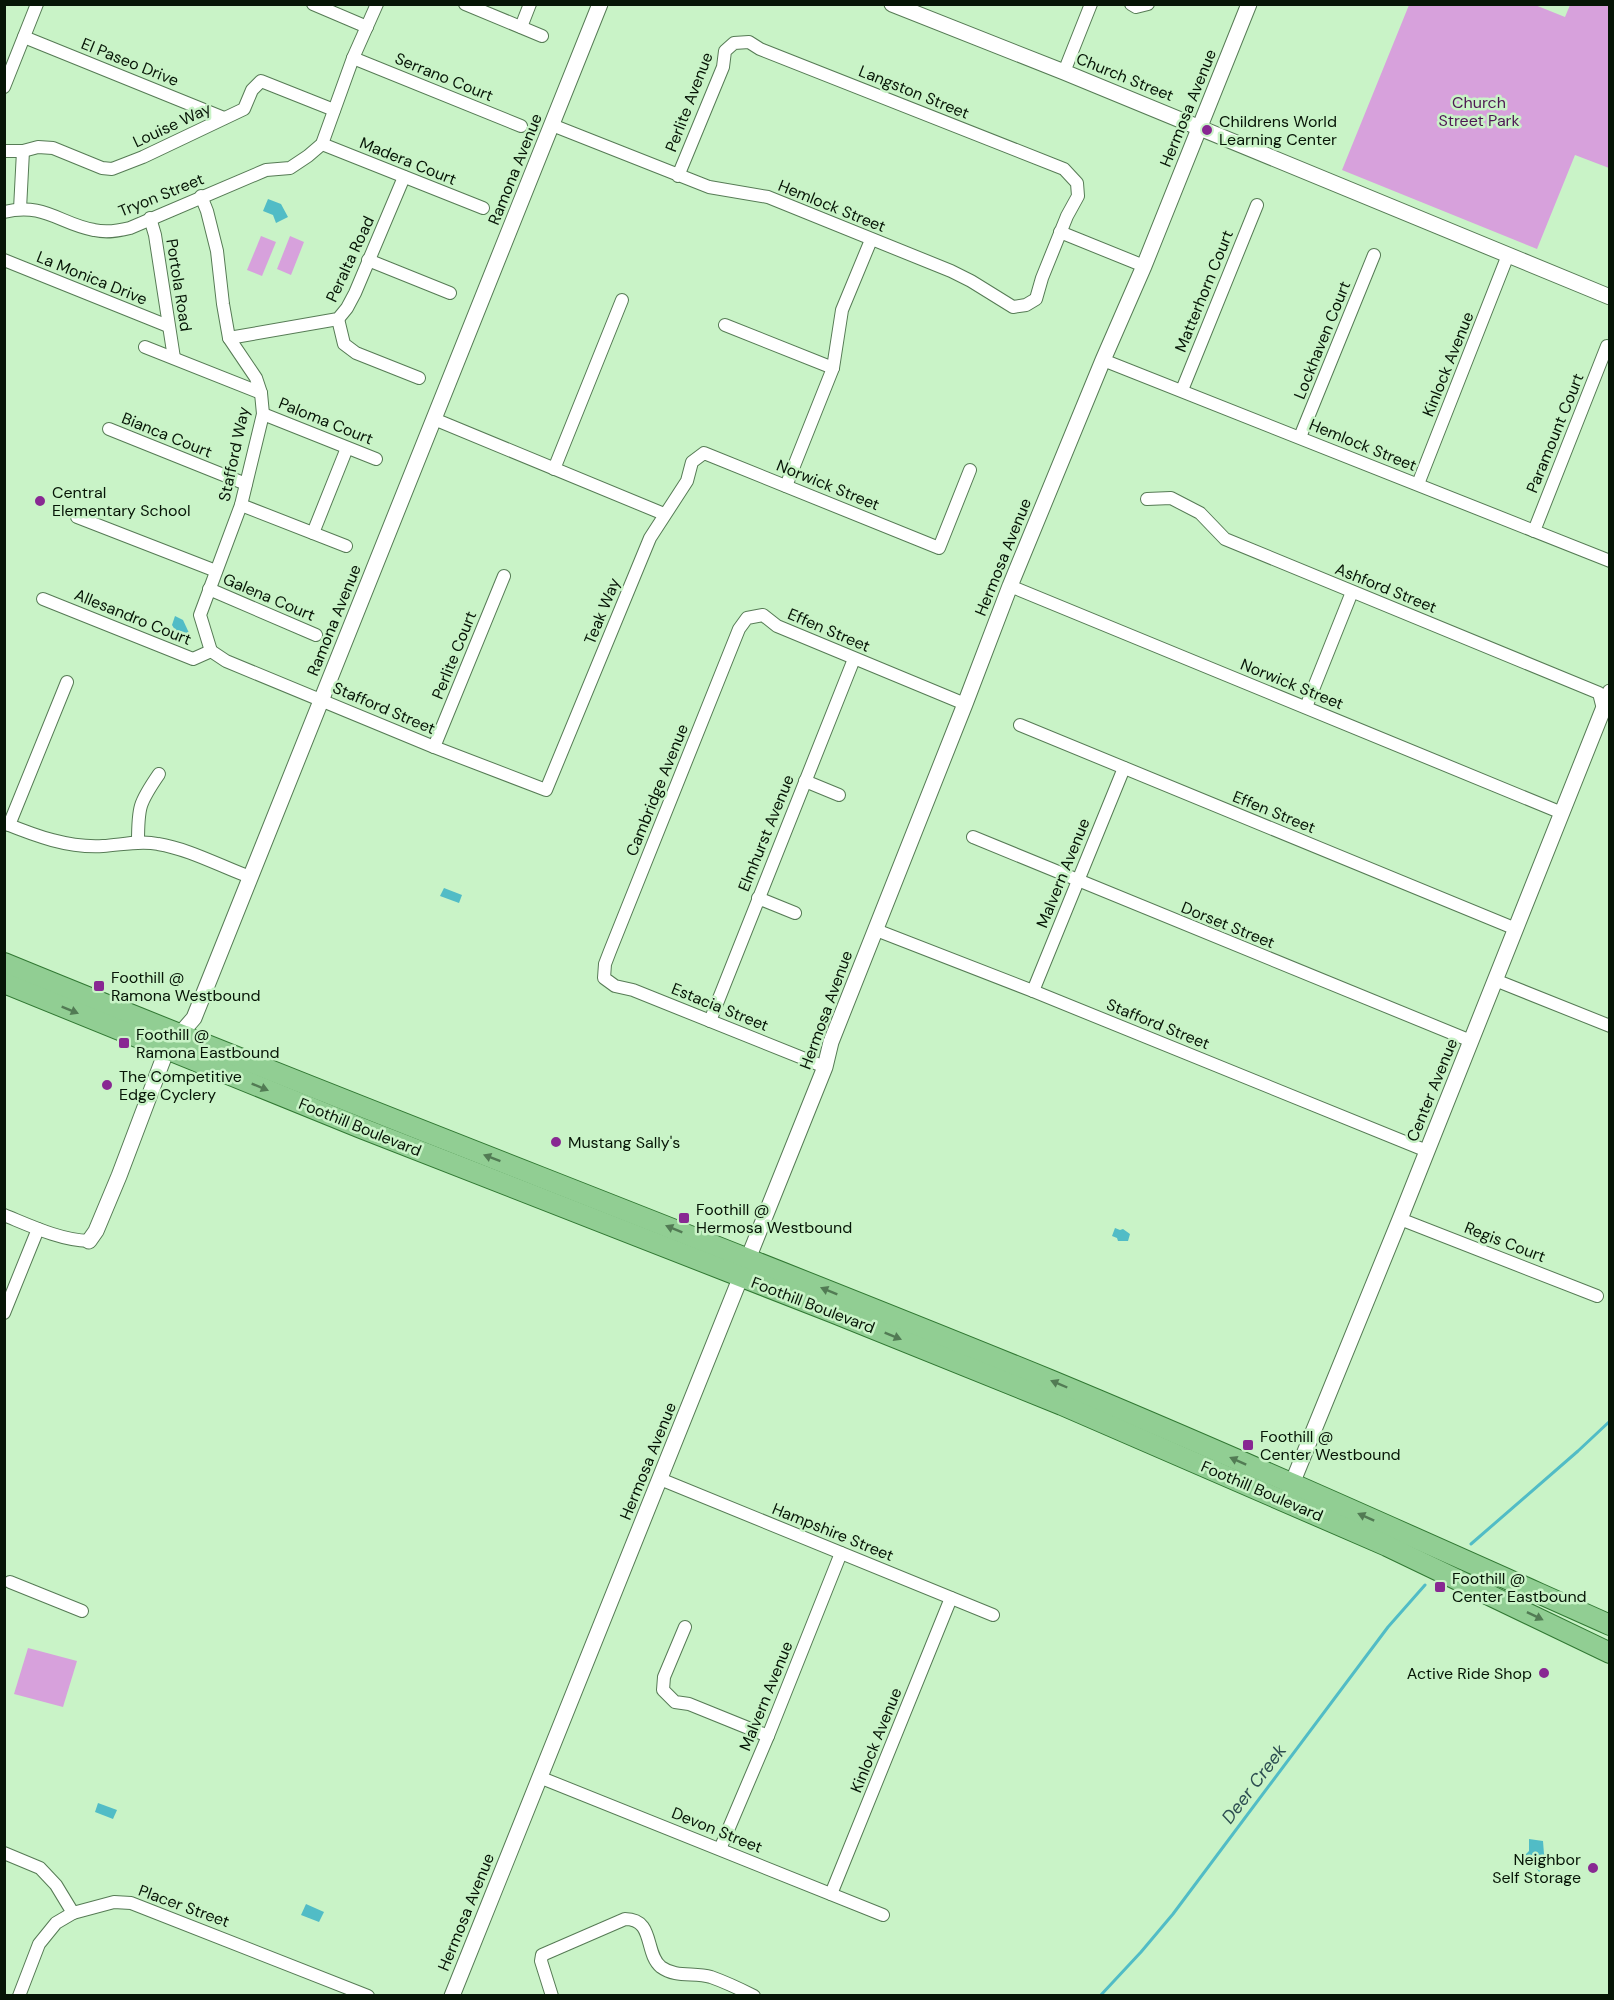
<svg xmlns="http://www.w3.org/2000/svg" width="1614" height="2000" font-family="'DM Sans',sans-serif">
	<rect width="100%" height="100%" fill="#c9f3c7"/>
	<g fill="#d7a1dc">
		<polygon points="1409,5 1535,5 1565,17 1570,5 1609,5 1609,168 1575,155 1537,249 1342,170"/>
		<polygon points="261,236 276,242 262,276 247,270"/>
		<polygon points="290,236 304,242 291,275 277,269"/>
		<polygon points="28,1648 77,1661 63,1707 14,1694"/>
	</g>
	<g fill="#51bcc6">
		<polygon points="268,199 281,204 288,217 276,223 273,215 263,211"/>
		<polygon points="175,616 183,620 189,633 178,635 172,625"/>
		<polygon points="444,888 462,895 459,903 440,896"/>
		<polygon points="1115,1228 1120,1230 1123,1229 1130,1234 1128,1241 1118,1241 1117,1238 1112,1236"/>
		<polygon points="98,1803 117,1810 113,1819 95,1812"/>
		<polygon points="1529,1839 1543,1841 1544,1854 1549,1862 1539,1872 1533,1863 1525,1859 1526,1854 1529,1851"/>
		<polygon points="306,1904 324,1912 319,1922 301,1915"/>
	</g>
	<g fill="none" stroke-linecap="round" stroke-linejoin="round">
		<g stroke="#51bcc6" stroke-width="3">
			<polyline points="1471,1544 1578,1451 1610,1421"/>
			<polyline points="1100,1996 1141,1952 1173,1914 1388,1627 1425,1585"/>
		</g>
		<defs>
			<g id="minor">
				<polyline points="313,4 367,27"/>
				<polyline points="465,4 542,36"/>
				<polyline points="1131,4 1136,7 1148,4"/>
				<polyline points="521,27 530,4"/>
				<polyline points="24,37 224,118"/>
				<polyline points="353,58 521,126"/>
				<polyline points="1064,72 1091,4"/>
				<polyline points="4,87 37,4"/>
				<polyline points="552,125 709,187 768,197 951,271 971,281 1013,307 1026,305 1036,299 1042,278 1067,216 1078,196 1077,183 1064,169 760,49 749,42 734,43 725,51 723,67 678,176"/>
				<polyline points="322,144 483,208"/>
				<polyline points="4,151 23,151 38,147 53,148 102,168 112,169 143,157 244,109 252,90 261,81 334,110"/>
				<polyline points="201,196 207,211 217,251 223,304 229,338 256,378 261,393 263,414 241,505 200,615 211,651"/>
				<polyline points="20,209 23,151"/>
				<path d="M4,212C44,202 60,224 94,230C107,233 118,231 130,228L266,170L290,168L308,156L322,144L353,58L377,4"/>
				<polyline points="150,218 155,235 174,358"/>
				<polyline points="1060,232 1144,266"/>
				<polyline points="4,260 168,326"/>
				<polyline points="368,260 450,293"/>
				<polyline points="338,319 344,344 356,353 419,378"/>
				<polyline points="725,325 833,368"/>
				<polyline points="229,338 338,319 347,308 355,293 404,177"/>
				<polyline points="145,347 261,393"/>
				<polyline points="1103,360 1610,561"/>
				<polyline points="1182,390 1257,205"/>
				<polyline points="263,414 376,459"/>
				<polyline points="434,419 664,514"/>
				<polyline points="109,429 246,484"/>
				<polyline points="1300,437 1374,255"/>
				<polyline points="554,469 622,300"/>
				<polyline points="1418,484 1508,255"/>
				<polyline points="786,486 833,368 842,310 871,240"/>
				<polyline points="1147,499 1171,498 1200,513 1225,539 1599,693 1603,709 1607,710"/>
				<polyline points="241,505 346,546"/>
				<polyline points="77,517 216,571"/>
				<polyline points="1534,531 1607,346"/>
				<polyline points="313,533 347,448"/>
				<polyline points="1010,586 1562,813"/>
				<polyline points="209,589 316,635"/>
				<polyline points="43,599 193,659 211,651"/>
				<polyline points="211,651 226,661 434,747 546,790 650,538 687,481 692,462 704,453 939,548 970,470"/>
				<polyline points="1306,707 1352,592"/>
				<polyline points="1020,725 1516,929"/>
				<polyline points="434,747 504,576"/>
				<polyline points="805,781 839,795"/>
				<path d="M4,823C36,836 68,848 103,846C121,845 140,840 158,844C189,849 220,866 250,877"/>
				<polyline points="9,825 67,682"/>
				<polyline points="973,837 1471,1041"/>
				<path d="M138,842C138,807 139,803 159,774"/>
				<polyline points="758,898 795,913"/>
				<polyline points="876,930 1033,991 1427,1151"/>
				<polyline points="1495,980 1610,1026"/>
				<polyline points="1033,991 1124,768"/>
				<polyline points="710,1021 854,659"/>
				<polyline points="825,1067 633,990 615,986 604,978 605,964 610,951 739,629 747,618 763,615 777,626 965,704"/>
				<path d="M4,1215C31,1226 60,1240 89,1241"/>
				<polyline points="1400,1219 1597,1296"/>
				<polyline points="4,1313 38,1229"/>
				<polyline points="660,1479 993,1615"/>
				<polyline points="10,1582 82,1611"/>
				<polyline points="685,1627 664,1677 663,1690 675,1702 689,1704 768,1736"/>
				<polyline points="539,1777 883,1915"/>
				<polyline points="720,1849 768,1736 841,1553"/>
				<polyline points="4,1853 40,1868 56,1885 73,1913 114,1902 131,1903 368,1996"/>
				<polyline points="831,1894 951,1598"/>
				<polyline points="19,1996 39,1944 56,1923 73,1913"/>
				<path d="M552,1996L541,1961L542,1955L625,1919C655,1919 644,1953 661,1967C676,1978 694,1972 711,1977C725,1982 740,1989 754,1996"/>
			</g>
			<g id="tertiary">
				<polyline points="892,4 1064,72 1610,297"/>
				<polyline points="89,1241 96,1231 119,1176 167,1049 194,1018 600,4"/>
				<polyline points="1289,1491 1400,1219 1610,692"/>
				<polyline points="452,1996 825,1067 831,1042 965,704 1010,586 1103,360 1144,266 1249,4"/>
			</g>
			<g id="primary">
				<path d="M4,963C352,1106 703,1238 1050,1380C1238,1458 1424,1542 1610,1625"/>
				<polyline points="4,983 361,1128 834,1313 1062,1405 1387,1546 1610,1653"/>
			</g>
		</defs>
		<use href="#minor" stroke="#567b55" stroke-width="14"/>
		<use href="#tertiary" stroke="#567b55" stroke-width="17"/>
		<use href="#primary" stroke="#317833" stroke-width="22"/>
		<use href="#minor" stroke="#fff" stroke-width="12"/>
		<use href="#tertiary" stroke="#fff" stroke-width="15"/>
		<use href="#primary" stroke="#91ce93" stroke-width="20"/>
	</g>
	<defs><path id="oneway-solid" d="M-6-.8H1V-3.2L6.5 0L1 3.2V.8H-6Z" transform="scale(1.5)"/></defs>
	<g fill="#527b54">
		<use href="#oneway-solid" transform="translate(70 1010) rotate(22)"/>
		<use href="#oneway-solid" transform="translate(260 1087) rotate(22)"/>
		<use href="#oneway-solid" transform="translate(492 1158) rotate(-159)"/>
		<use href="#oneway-solid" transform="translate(674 1229) rotate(-158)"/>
		<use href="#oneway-solid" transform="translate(829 1291) rotate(-158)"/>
		<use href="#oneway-solid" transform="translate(893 1336) rotate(22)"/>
		<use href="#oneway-solid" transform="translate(1059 1384) rotate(-157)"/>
		<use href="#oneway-solid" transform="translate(1238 1461) rotate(-156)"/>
		<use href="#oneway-solid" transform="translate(1366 1517) rotate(-156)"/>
		<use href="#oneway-solid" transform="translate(1535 1616) rotate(26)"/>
	</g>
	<g fill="#882892" stroke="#c9f3c7" stroke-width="2">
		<circle cx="1207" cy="130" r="6"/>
		<circle cx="40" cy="501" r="6"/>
		<rect x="93" y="980" width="12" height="12" rx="3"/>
		<rect x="118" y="1037" width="12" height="12" rx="3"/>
		<circle cx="107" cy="1085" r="6"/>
		<circle cx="556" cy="1142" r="6"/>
		<rect x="678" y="1212" width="12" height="12" rx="3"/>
		<rect x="1242" y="1439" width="12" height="12" rx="3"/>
		<rect x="1434" y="1581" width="12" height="12" rx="3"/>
		<circle cx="1544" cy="1673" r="6"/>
		<circle cx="1593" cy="1868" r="6"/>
	</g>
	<g text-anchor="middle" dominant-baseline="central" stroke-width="5" stroke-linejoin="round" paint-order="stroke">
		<g font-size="16" fill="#061506" stroke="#c9f3c7">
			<text transform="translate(130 62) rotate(22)">El Paseo Drive</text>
			<text transform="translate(444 77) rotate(22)">Serrano Court</text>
			<text transform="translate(1125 77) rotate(22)">Church Street</text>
			<text transform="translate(914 92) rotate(22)">Langston Street</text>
			<text transform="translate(689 102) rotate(-69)">Perlite Avenue</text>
			<text transform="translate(1188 108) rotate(-68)">Hermosa Avenue</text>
			<text transform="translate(172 125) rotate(-25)">Louise Way</text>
			<text transform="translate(408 161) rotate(22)">Madera Court</text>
			<text transform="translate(515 169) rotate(-68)">Ramona Avenue</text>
			<text transform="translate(161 195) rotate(-22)">Tryon Street</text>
			<text transform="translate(832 206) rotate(22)">Hemlock Street</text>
			<text transform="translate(350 259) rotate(-65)">Peralta Road</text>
			<text transform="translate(92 278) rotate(22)">La Monica Drive</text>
			<text transform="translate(179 285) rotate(81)">Portola Road</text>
			<text transform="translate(1204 291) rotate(-68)">Matterhorn Court</text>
			<text transform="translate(1322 340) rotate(-68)">Lockhaven Court</text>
			<text transform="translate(1448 364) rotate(-68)">Kinlock Avenue</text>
			<text transform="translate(326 421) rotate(22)">Paloma Court</text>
			<text transform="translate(1555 433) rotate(-68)">Paramount Court</text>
			<text transform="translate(167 435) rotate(22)">Bianca Court</text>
			<text transform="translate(1363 445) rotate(22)">Hemlock Street</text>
			<text transform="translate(234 454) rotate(-78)">Stafford Way</text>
			<text transform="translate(828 485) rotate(22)">Norwick Street</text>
			<text transform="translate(1003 557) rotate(-68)">Hermosa Avenue</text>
			<text transform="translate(1386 588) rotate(22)">Ashford Street</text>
			<text transform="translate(269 597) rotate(23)">Galena Court</text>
			<text transform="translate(602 611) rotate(-68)">Teak Way</text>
			<text transform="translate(133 617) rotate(22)">Allesandro Court</text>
			<text transform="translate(334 620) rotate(-68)">Ramona Avenue</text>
			<text transform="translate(829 630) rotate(23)">Effen Street</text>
			<text transform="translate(454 655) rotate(-68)">Perlite Court</text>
			<text transform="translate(1292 684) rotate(22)">Norwick Street</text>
			<text transform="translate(384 708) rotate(23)">Stafford Street</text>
			<text transform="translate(657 790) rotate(-68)">Cambridge Avenue</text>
			<text transform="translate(1274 812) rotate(22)">Effen Street</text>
			<text transform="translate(766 833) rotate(-68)">Elmhurst Avenue</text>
			<text transform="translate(1063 873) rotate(-68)">Malvern Avenue</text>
			<text transform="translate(1228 925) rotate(22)">Dorset Street</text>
			<text transform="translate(720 1007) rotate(22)">Estacia Street</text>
			<text transform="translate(826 1010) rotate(-70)">Hermosa Avenue</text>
			<text transform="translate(1158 1024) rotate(22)">Stafford Street</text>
			<text transform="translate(1432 1090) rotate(-68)">Center Avenue</text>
			<text transform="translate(360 1127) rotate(22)">Foothill Boulevard</text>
			<text transform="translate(1505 1242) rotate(21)">Regis Court</text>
			<text transform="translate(813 1305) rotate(21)">Foothill Boulevard</text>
			<text transform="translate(648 1461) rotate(-68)">Hermosa Avenue</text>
			<text transform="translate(1262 1491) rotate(23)">Foothill Boulevard</text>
			<text transform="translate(833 1532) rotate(22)">Hampshire Street</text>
			<text transform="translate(766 1696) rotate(-68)">Malvern Avenue</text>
			<text transform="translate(876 1740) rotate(-68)">Kinlock Avenue</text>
			<text transform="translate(717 1830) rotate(22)">Devon Street</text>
			<text transform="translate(184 1906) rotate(20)">Placer Street</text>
			<text transform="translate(466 1912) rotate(-68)">Hermosa Avenue</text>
		</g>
		<g font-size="16" fill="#4e1753" stroke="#c9f3c7">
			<text x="1479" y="102">Church<tspan x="1479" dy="18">Street Park</tspan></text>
		</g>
		<g font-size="16" fill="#061506" stroke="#c9f3c7" text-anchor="start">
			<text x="1219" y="121">Childrens World<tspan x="1219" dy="18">Learning Center</tspan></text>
			<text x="52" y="492">Central<tspan x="52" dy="18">Elementary School</tspan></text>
			<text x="111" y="977">Foothill @<tspan x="111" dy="18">Ramona Westbound</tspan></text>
			<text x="136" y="1034">Foothill @<tspan x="136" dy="18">Ramona Eastbound</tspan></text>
			<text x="119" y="1076">The Competitive<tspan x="119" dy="18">Edge Cyclery</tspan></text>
			<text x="568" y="1142">Mustang Sally's</text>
			<text x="696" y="1209">Foothill @<tspan x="696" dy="18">Hermosa Westbound</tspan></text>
			<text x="1260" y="1436">Foothill @<tspan x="1260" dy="18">Center Westbound</tspan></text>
			<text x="1452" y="1578">Foothill @<tspan x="1452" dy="18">Center Eastbound</tspan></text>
			<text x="1532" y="1673" text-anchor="end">Active Ride Shop</text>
			<text x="1581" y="1859" text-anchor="end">Neighbor<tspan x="1581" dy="18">Self Storage</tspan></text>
		</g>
		<g font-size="18" font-style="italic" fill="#2d4e51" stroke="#c9f3c7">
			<text transform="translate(1254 1784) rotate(-53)">Deer Creek</text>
		</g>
	</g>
	<rect width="1614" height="2000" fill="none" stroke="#061506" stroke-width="12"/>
</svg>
